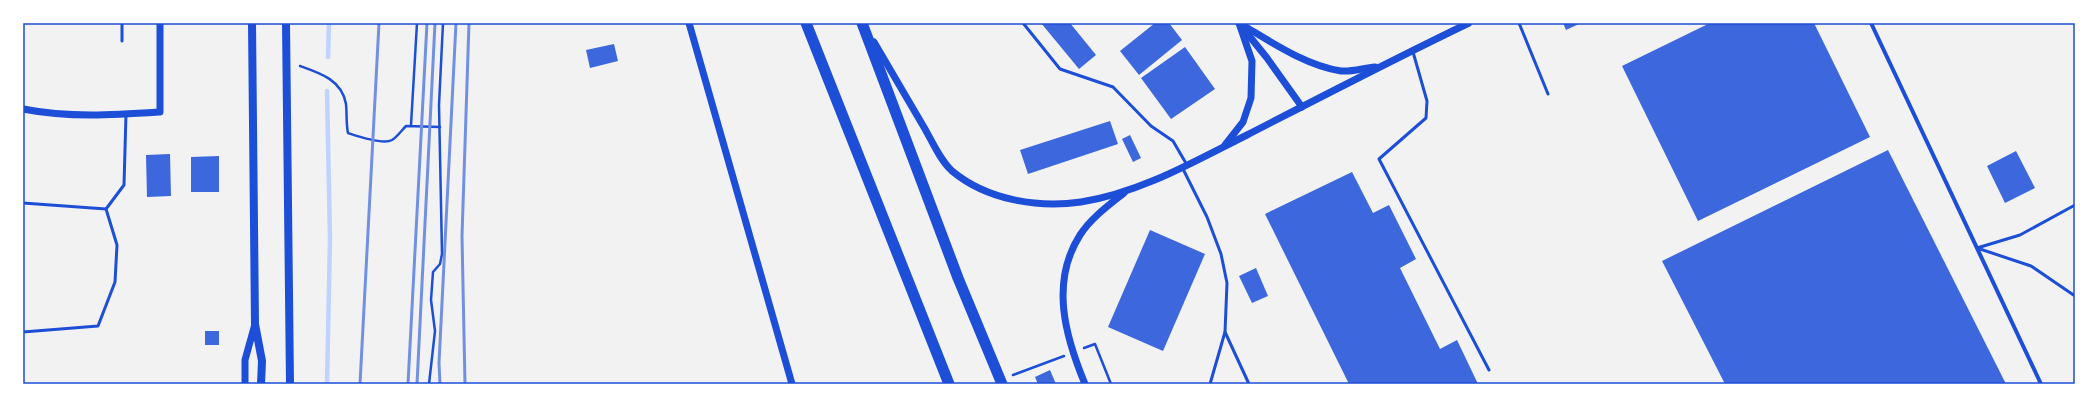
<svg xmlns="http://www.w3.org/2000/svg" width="2098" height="407" font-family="'Work Sans',sans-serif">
	<rect width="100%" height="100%" fill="#f2f2f2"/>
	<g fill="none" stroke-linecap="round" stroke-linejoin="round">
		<g stroke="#bfd3fe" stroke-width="4.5">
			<polyline points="328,57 329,23"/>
			<polyline points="327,91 330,238 327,384"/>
		</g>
	</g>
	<g fill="#3d67dc">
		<polygon points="1041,23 1070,23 1096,55 1079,69"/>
		<polygon points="1155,23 1169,23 1182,40 1139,75 1120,51"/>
		<polygon points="1563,23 1581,23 1566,30"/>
		<polygon points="1710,23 1814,23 1870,137 1698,221 1622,66"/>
		<polygon points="614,44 618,61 590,68 586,50"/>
		<polygon points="1185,47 1215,89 1171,119 1141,78"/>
		<polygon points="1110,121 1118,144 1028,174 1020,150"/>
		<polygon points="1130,135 1141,158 1133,162 1122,139"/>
		<polygon points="1888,150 2006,384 1725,384 1662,261"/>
		<polygon points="2016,151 2035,188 2005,203 1987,166"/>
		<polygon points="170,154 171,196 147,197 146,155"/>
		<polygon points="219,156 219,192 191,192 191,157"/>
		<polygon points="1352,172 1373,213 1389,205 1416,259 1400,268 1440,349 1457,340 1478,384 1349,384 1265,214"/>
		<polygon points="1150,230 1205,254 1163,351 1108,327"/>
		<polygon points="1256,268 1268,296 1252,303 1239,276"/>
		<rect x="205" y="331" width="14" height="14"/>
		<polygon points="1050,370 1056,384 1038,384 1035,377"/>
	</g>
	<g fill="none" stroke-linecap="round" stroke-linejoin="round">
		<g stroke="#1d4ed8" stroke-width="2.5">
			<path d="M300,66C320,73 342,80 346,104C347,114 346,124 348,133C357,136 383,145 392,140C397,137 402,130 406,126L440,127"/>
			<polyline points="411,125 417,23"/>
			<polyline points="1084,348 1095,344 1111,384"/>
			<polyline points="1013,375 1064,356"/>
			<polyline points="429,384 435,331 431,300 433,272 440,264 442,254 439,105 443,23"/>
		</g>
		<g stroke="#1d4ed8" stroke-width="3">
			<polyline points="1023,23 1060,69 1113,87 1151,126 1173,141 1187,165"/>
			<polyline points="1519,23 1548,94"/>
			<polyline points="122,41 122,23"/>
			<polyline points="1413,52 1427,101 1426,118 1379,159 1489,370"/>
			<polyline points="1183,169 1207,217 1221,254 1227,283 1225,332 1210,384"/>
			<polyline points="23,203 106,209"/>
			<polyline points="1977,248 2031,266 2075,296"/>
			<polyline points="1977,248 2020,235 2075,205"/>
			<polyline points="23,332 98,326 115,282 117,245 106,209 124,185 126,114"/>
			<polyline points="1225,332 1249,384"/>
		</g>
		<polyline stroke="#1d4ed8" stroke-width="4" points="1871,23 2041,384"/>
		<g stroke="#1d4ed8" stroke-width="7">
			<polyline points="689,23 792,384"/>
			<path d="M1239,23C1270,41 1304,65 1341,71C1351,72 1364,68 1375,67"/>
			<polyline points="1242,27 1267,58 1302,107"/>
			<path d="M874,42C891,71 908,100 925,129C933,143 940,160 952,171C987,200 1037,208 1081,202C1140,193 1195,161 1247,135C1321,97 1394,59 1469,23"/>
			<path d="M23,109C69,118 114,115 160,112V23"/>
			<polyline points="1225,145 1243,122 1251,98 1252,61 1239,23"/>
			<polyline points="245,384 245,360 255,324"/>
			<path d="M1085,384C1065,336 1050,282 1080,235C1091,218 1109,205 1124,193"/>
		</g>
		<g stroke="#1d4ed8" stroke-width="8">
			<polyline points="252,23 255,324 262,361 261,384"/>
			<polyline points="286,23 290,384"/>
		</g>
		<g stroke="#1d4ed8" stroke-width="11">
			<polyline points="806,23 949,384"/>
			<polyline points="862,23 958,278 1002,384"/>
		</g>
		<g stroke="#7290e2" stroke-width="3">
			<polyline points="360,384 379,23"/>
			<polyline points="408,384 427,23"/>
			<polyline points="417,384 435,23"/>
			<polyline points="440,384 439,363 456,23"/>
			<polyline points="465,384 462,236 469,23"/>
		</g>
	</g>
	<rect width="2098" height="407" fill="none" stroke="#ffffff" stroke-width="48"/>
	<rect x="24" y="24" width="2050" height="359" fill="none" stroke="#1d4ed8" stroke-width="1.5"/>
</svg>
